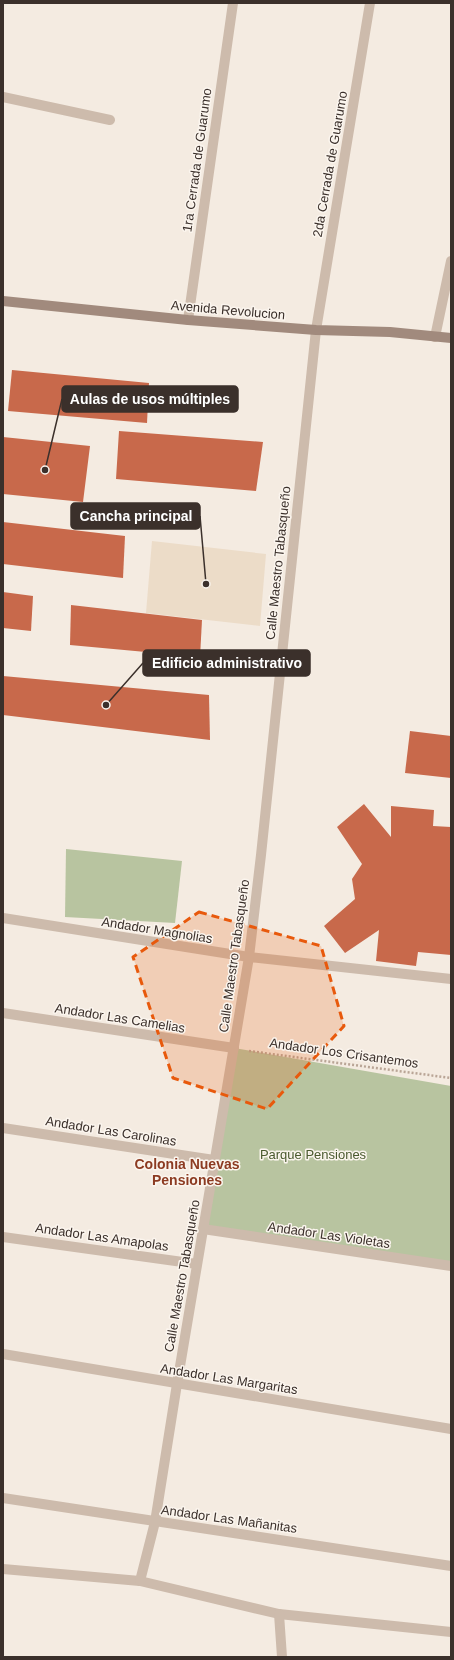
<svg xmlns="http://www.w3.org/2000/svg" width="454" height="1660" font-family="Helvetica,sans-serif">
	<rect width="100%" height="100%" fill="#f4ebe1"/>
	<g fill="#b8c4a0">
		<polygon points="66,849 182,861 175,923 65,917"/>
		<polygon points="234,1048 451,1086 451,1266 203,1229"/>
	</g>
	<polygon fill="#ecdcc8" points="152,541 266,554 260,626 146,613"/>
	<g fill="#c8694b">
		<polygon points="12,370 149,383 147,423 8,411"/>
		<polygon points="119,431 263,442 256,491 116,479"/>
		<polygon points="3,437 90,446 83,502 3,494"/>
		<polygon points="3,522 125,536 123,578 3,564"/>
		<polygon points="3,592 33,596 31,631 3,628"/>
		<polygon points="71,605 202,620 200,657 70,645"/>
		<polygon points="3,676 209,695 210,740 3,715"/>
		<polygon points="410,731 451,736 451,778 405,773"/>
		<polygon points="364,804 391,837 391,806 434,810 433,826 451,827 451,955 418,952 416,966 376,961 379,930 345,953 324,926 355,899 352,879 362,864 337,827"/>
	</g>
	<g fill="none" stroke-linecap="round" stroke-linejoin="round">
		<polyline stroke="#b9a596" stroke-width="2.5" stroke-dasharray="2 2" stroke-linecap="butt" points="249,1051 451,1078"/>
		<g stroke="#cdbbac" stroke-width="10">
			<polyline points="3,97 110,120"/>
			<polyline points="188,320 233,3"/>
			<polyline points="435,337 451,261"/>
			<polyline points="3,918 249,957 451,979"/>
			<polyline points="3,1013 234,1048"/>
			<polyline points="3,1128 214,1160"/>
			<polyline points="203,1229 451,1266"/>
			<polyline points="3,1237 197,1264"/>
			<polyline points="3,1354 451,1429"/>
			<polyline points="3,1498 451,1566"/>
			<polyline points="3,1569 140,1581 279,1614 451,1632"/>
			<polyline points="140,1581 155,1522 177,1384 249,957 261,855 316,330 370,3"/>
			<polyline points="279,1614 282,1657"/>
		</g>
		<polyline stroke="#a18a7d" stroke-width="10" points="3,301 188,320 316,330 390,332 451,338"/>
	</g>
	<path fill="#e8590c" fill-opacity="0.2" stroke="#e8590c" stroke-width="3" stroke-dasharray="8 5" stroke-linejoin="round" d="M199,912L321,946L344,1026L267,1109L173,1078L133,957Z"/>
	<g text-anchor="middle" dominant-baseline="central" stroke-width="3" stroke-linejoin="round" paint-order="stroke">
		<g font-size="13" fill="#3b302b" stroke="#fbf5ee">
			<text transform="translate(197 160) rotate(-82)">1ra Cerrada de Guarumo</text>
			<text transform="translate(330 164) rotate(-80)">2da Cerrada de Guarumo</text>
			<text transform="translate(228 310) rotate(5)">Avenida Revolucion</text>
			<text transform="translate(278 563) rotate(-84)">Calle Maestro Tabasqueño</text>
			<text transform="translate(157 930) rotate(9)">Andador Magnolias</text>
			<text transform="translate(234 956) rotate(-82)">Calle Maestro Tabasqueño</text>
			<text transform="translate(120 1018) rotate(9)">Andador Las Camelias</text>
			<text transform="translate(344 1053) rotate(8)">Andador Los Crisantemos</text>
			<text transform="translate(111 1131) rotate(9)">Andador Las Carolinas</text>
			<text transform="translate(329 1235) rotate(8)">Andador Las Violetas</text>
			<text transform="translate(102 1237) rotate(8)">Andador Las Amapolas</text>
			<text transform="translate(182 1276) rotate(-80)">Calle Maestro Tabasqueño</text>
			<text transform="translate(229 1379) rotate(9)">Andador Las Margaritas</text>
			<text transform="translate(229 1519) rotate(8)">Andador Las Mañanitas</text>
		</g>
		<g font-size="13" fill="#4a5a2e" stroke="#fbf5ee">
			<text x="313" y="1154">Parque Pensiones</text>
		</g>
		<g font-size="14" font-weight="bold" fill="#8c3b22" stroke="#fbf5ee">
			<text x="187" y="1164">Colonia Nuevas<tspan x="187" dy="16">Pensiones</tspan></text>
		</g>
	</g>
	<path fill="none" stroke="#3b302b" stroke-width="1.5" d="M45 470L62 399M206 584L200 516M106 705L143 663"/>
	<g fill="#3b302b" stroke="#fbf5ee" stroke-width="1.5">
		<circle cx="45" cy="470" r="4"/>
		<circle cx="206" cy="584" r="4"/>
		<circle cx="106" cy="705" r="4"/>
	</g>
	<g fill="#3b302b" stroke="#3b302b" stroke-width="1.5">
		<rect x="62" y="386" width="176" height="26" rx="4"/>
		<rect x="71" y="503" width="129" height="26" rx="4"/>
		<rect x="143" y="650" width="167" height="26" rx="4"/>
	</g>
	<g font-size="14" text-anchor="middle" font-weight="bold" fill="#fff">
		<text x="150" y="404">Aulas de usos múltiples</text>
		<text x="136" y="521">Cancha principal</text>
		<text x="227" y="668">Edificio administrativo</text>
	</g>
	<rect width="454" height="1660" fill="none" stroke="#3b302b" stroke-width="8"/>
</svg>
